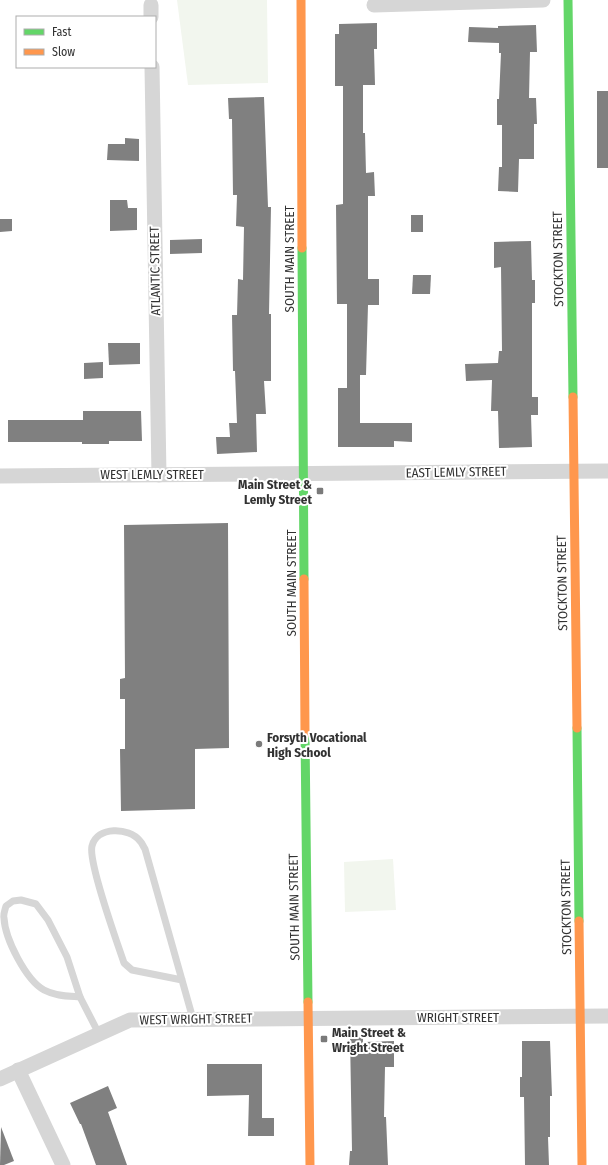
<svg xmlns="http://www.w3.org/2000/svg" width="608" height="1165" font-family="'Fira Sans Condensed',sans-serif">
	<rect width="100%" height="100%" fill="#fff"/>
	<g fill="#f2f6ee">
		<polygon points="177,0 267,0 268,83 188,85"/>
		<polygon points="393,859 396,910 345,912 344,862"/>
	</g>
	<g fill="#808080">
		<polygon points="377,23 377,49 374,49 375,85 363,85 363,133 365,133 366,173 374,172 375,196 368,196 368,279 379,279 379,305 368,305 366,375 360,375 360,423 412,423 412,442 394,441 394,447 338,447 338,388 347,388 347,304 337,304 336,205 343,204 343,86 335,86 335,34 339,34 339,24"/>
		<polygon points="536,25 537,52 530,52 529,98 536,98 537,124 534,124 534,159 519,159 518,192 498,191 499,167 502,167 502,125 497,125 497,99 499,99 501,53 499,53 499,43 468,42 469,27 498,28 498,26"/>
		<rect x="597" y="91" width="11" height="77"/>
		<polygon points="264,97 268,207 271,207 269,314 271,314 271,381 264,381 266,414 256,414 257,452 217,454 216,437 230,437 229,423 237,423 235,371 233,371 232,315 237,315 238,279 243,280 244,227 236,226 237,195 233,195 232,119 229,119 228,98"/>
		<polygon points="125,138 139,139 139,161 107,160 108,144 125,144"/>
		<polygon points="110,200 127,200 128,208 137,208 137,230 110,231"/>
		<rect x="411" y="215" width="12" height="17"/>
		<polygon points="0,219 12,219 12,231 0,232"/>
		<polygon points="202,239 202,253 170,254 170,240"/>
		<polygon points="531,241 532,280 535,280 535,303 532,303 532,397 538,397 538,415 531,415 532,447 499,448 498,411 491,411 492,380 466,381 465,364 498,363 499,351 502,351 501,267 494,268 494,242"/>
		<polygon points="413,275 431,275 430,294 412,294"/>
		<polygon points="108,343 140,343 140,364 109,365"/>
		<polygon points="103,362 103,378 84,379 84,363"/>
		<polygon points="83,411 141,411 142,441 109,441 109,444 82,444 82,442 8,442 8,420 83,420"/>
		<polygon points="228,523 229,748 195,749 195,809 121,811 120,749 125,749 125,699 120,699 120,679 125,678 124,525"/>
		<polygon points="350,1036 363,1036 363,1042 394,1041 394,1067 385,1067 384,1117 386,1117 388,1165 349,1165 350,1151 352,1151"/>
		<polygon points="522,1041 550,1041 552,1096 550,1096 550,1137 548,1137 549,1165 525,1165 524,1097 520,1097 520,1077 522,1077"/>
		<polygon points="207,1064 262,1064 262,1118 274,1118 274,1136 248,1136 249,1095 207,1096"/>
		<polygon points="108,1086 117,1108 108,1112 127,1165 96,1165 81,1124 80,1124 70,1103"/>
		<polygon points="1,1127 14,1161 4,1165 0,1165"/>
	</g>
	<g fill="none" stroke-linecap="round" stroke-linejoin="round">
		<g stroke="#d6d6d6" stroke-width="7">
			<path d="M21,900L36,904L48,920L67,957L80,997C68,996 55,996 44,990C26,980 5,939 4,918C3,915 5,910 6,906L13,901Z"/>
			<path d="M182,980L132,970L124,963C117,942 88,862 92,846C97,826 129,827 140,841C142,843 143,846 145,849L193,1019"/>
			<polyline points="80,997 99,1034"/>
		</g>
		<g stroke="#d6d6d6" stroke-width="15">
			<polyline points="151,5 151,17"/>
			<polyline points="374,5 543,0"/>
			<polyline points="152,67 159,475"/>
			<polyline points="0,476 608,471"/>
			<polyline points="18,1070 63,1165"/>
			<polyline points="0,1079 130,1020 608,1016"/>
		</g>
		<g stroke="#63d668" stroke-width="9">
			<polyline points="568,0 573,397"/>
			<polyline points="302,248 304,579"/>
			<polyline points="577,728 579,921"/>
			<polyline points="305,734 308,1002"/>
		</g>
		<g stroke="#ff974d" stroke-width="9">
			<polyline points="301,0 302,248"/>
			<polyline points="573,397 577,728"/>
			<polyline points="304,579 305,734"/>
			<polyline points="579,921 582,1165"/>
			<polyline points="308,1002 310,1165"/>
		</g>
	</g>
	<g fill="#7a7a7a" stroke="#fff" stroke-width="1.5">
		<rect x="316" y="487" width="8" height="8" rx="2"/>
		<circle cx="259" cy="744" r="4"/>
		<rect x="320" y="1035" width="8" height="8" rx="2"/>
	</g>
	<g text-anchor="middle" dominant-baseline="central" stroke-width="4" stroke-linejoin="round" paint-order="stroke">
		<g font-size="13" fill="#323232" stroke="#fff">
			<text transform="translate(289 259) rotate(-90)">SOUTH MAIN STREET</text>
			<text transform="translate(558 259) rotate(-91)">STOCKTON STREET</text>
			<text transform="translate(155 271) rotate(-91)">ATLANTIC STREET</text>
			<text transform="translate(456 472) rotate(-1)">EAST LEMLY STREET</text>
			<text x="152" y="474">WEST LEMLY STREET</text>
			<text transform="translate(291 583) rotate(-90)">SOUTH MAIN STREET</text>
			<text transform="translate(562 583) rotate(-91)">STOCKTON STREET</text>
			<text transform="translate(294 907) rotate(-91)">SOUTH MAIN STREET</text>
			<text transform="translate(566 907) rotate(-91)">STOCKTON STREET</text>
			<text x="458" y="1017">WRIGHT STREET</text>
			<text transform="translate(196 1019) rotate(-1)">WEST WRIGHT STREET</text>
		</g>
		<g font-size="13" font-weight="bold" fill="#323232" stroke="#fff" text-anchor="start">
			<text x="312" y="484" text-anchor="end">Main Street &amp;<tspan x="312" dy="15">Lemly Street</tspan></text>
			<text x="267" y="737">Forsyth Vocational<tspan x="267" dy="15">High School</tspan></text>
			<text x="332" y="1032">Main Street &amp;<tspan x="332" dy="15">Wright Street</tspan></text>
		</g>
	</g>
	<rect x="16" y="16" width="140" height="52" fill="#ffffff" stroke="#adadad"/>
	<rect x="24" y="29" width="20" height="6" fill="#63d668" stroke="#adadad"/>
	<text x="52" y="36" font-size="12" fill="#323232">Fast</text>
	<rect x="24" y="49" width="20" height="6" fill="#ff974d" stroke="#adadad"/>
	<text x="52" y="56" font-size="12" fill="#323232">Slow</text>
</svg>
